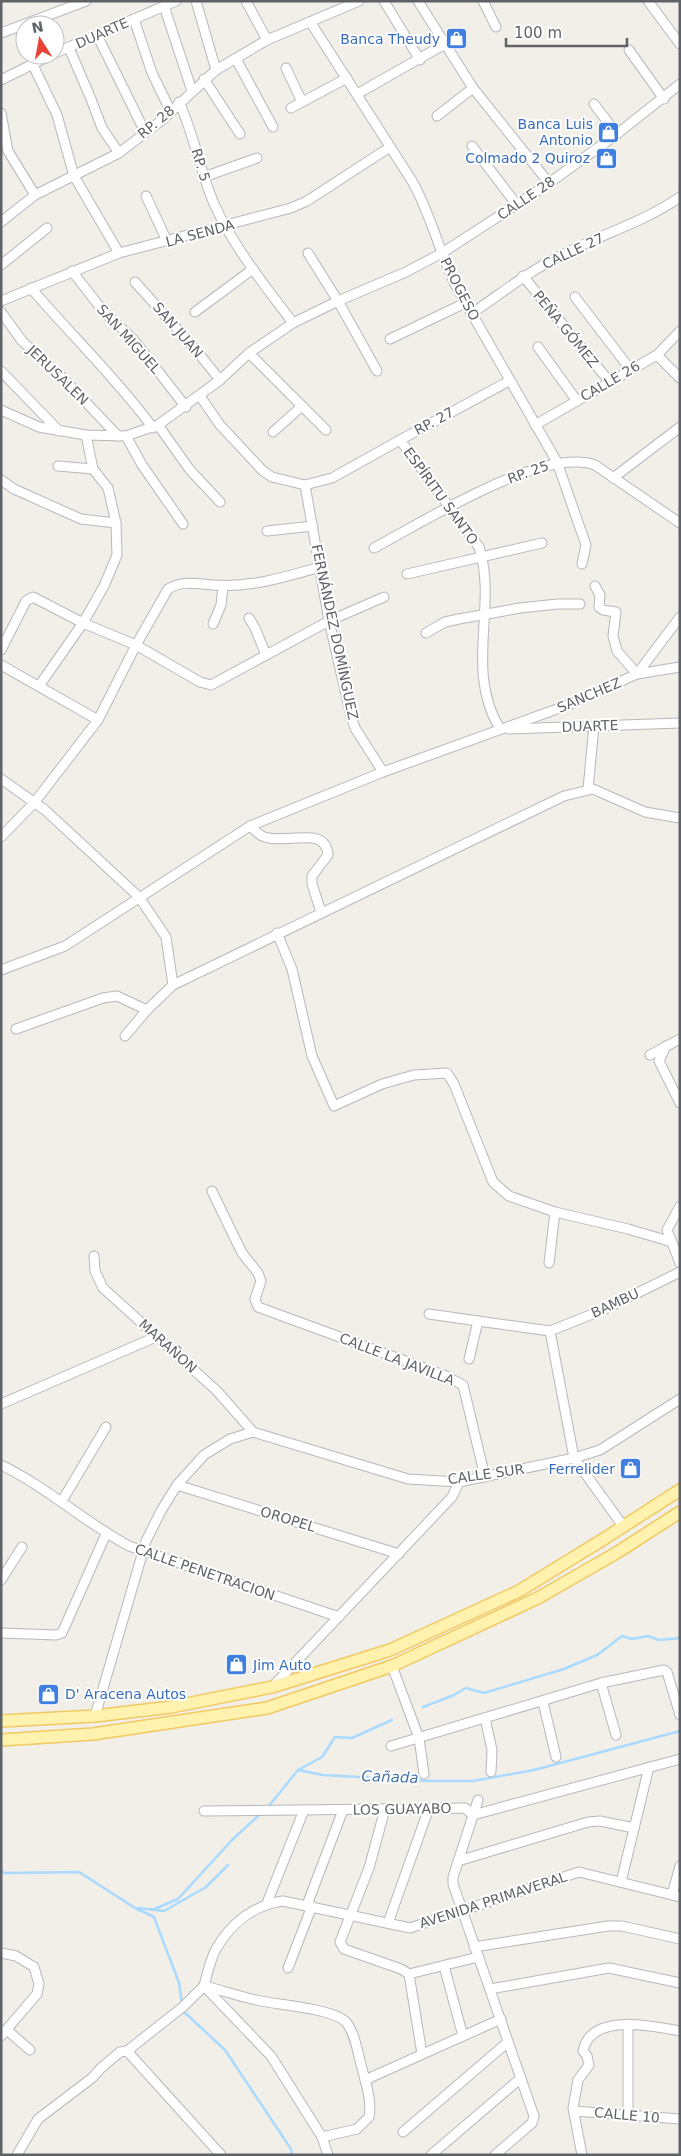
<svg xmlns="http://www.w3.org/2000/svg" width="681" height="2156" font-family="'DejaVu Sans',sans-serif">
	<rect width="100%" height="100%" fill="#f1efe8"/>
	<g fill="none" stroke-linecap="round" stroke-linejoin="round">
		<g stroke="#aadaff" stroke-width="2.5">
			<polyline points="423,1707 454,1695 466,1688 484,1693 564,1669 597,1655 622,1636 632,1639 648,1636 659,1640 680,1638"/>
			<polyline points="298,1770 322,1757 335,1737 352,1738 392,1720"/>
			<polyline points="268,1807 298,1770 323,1775 429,1781 473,1781 534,1770 680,1731"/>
			<polyline points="1,1870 4,1873 79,1872 135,1908 154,1917 179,1983 182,2004"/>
			<polyline points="138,1908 164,1911 206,1887 228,1865"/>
			<polyline points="152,1910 178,1899 232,1840 260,1814"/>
			<polyline points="182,2010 225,2050 291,2149 292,2155"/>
		</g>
		<defs>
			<g id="minor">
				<polyline points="196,1 216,70"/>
				<polyline points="246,1 267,40"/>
				<polyline points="384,1 420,60"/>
				<polyline points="418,1 473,88 549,183"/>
				<polyline points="483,1 496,27"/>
				<polyline points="648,1 680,44"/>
				<polyline points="164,6 192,91"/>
				<polyline points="134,19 152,73 170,110"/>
				<path d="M311,23L412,181C431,214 439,252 456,286L557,462L586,545L582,564"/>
				<polyline points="1,33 86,1"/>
				<polyline points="97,35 145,132"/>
				<polyline points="69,48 91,99 102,128 119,153"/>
				<polyline points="629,50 664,99"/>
				<polyline points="55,53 176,1"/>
				<polyline points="236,59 273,127"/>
				<polyline points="32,63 57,115 74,176 119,253"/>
				<polyline points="286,68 302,102"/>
				<polyline points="204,79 240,134"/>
				<polyline points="1,80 51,55"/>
				<polyline points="357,94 445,44"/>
				<path d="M179,102C195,136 200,174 216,208C236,250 266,287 293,323"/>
				<polyline points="594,104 617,134"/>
				<polyline points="291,108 347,78"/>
				<polyline points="1,113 8,151 35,195"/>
				<polyline points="437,116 473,88"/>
				<polyline points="472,146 517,205"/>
				<polyline points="204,177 257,158"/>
				<polyline points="146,196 167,241"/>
				<polyline points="1,222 35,195 119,153 162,120 216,70 267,40 359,1"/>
				<polyline points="308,253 338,301 377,371"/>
				<polyline points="1,265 47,228"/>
				<polyline points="72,271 103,311 133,339 186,407"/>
				<polyline points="523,276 609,381"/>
				<polyline points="135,282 196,350 220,380"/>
				<path d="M31,288C71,335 116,378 153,428"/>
				<polyline points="575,297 630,369"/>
				<polyline points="1,301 119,253 291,208 307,201 390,147"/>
				<polyline points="1,312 22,341 60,375 118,436"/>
				<polyline points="195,312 253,269"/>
				<path d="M471,314C502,293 530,270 564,254C604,233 642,223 680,197"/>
				<polyline points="390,339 465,303"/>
				<polyline points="538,347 577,401"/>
				<polyline points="249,353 326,430"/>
				<polyline points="657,355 680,378"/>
				<polyline points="1,371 59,431"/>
				<polyline points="200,396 220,425 263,471 272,477 305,485 332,478 400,440 509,381"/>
				<polyline points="1,410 39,427 86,435 126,436 158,425 220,380 249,353 293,323 338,301 406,272 442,253 545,186 617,134 680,84"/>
				<polyline points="158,425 190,470 220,502"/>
				<polyline points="535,425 657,355 680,331"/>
				<polyline points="273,432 302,406"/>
				<polyline points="126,436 142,465 183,524"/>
				<path d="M400,440L479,547C498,606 464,670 500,729"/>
				<polyline points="58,466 93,469"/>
				<polyline points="613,478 680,427"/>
				<polyline points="1,480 14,489 81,519 116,523 108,488 93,469 86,435"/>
				<polyline points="305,485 329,621 351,716 355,728 383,772"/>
				<polyline points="267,531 313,526"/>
				<path d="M374,548C423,522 543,446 595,465L680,523"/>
				<polyline points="407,574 542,543"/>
				<polyline points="595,586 600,595 599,607 603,610 616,612 613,636 617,651 637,674 680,617"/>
				<polyline points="249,618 255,628 266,655"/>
				<polyline points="213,624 221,605 223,586"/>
				<polyline points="426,633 445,622 459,619 520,608 558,604 580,604"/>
				<polyline points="1,650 26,601 33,597 83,623 104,586 117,555 116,523"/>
				<polyline points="1,665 98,720"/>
				<polyline points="39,686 83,623 136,645 200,682 211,685 329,621 384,597"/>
				<polyline points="508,729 680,723"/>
				<polyline points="1,779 45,810 139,897 166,937 173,985 147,1010 125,1036"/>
				<polyline points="588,789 594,726"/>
				<path d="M250,826C254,829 258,834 262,836C284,846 326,824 328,855L312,876V884L321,912"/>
				<path d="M1,837L34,803L98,720L136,645L168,589C181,580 198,584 213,585C250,588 285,577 320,567"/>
				<polyline points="277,933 292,969 312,1056 334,1106 382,1084 414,1075 447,1073 454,1084 493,1182 509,1196 555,1212"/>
				<polyline points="1,970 65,946 250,826 383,772 568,705 637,674 680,667"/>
				<polyline points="173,985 564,796 593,789 645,812 680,818"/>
				<polyline points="16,1029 103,998 117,996 147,1010"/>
				<polyline points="666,1046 659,1061 680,1103"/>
				<polyline points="650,1055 680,1039"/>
				<polyline points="212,1191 242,1253 258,1273 261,1281 255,1299 258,1307 446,1376 463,1385 485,1477"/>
				<polyline points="680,1206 667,1230 680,1263"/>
				<polyline points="94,1256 95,1271 103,1288 217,1391 253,1432"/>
				<polyline points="549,1263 555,1212 628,1229 672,1242"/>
				<polyline points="429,1314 478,1321"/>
				<polyline points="550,1331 574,1458 623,1526"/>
				<polyline points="469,1359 478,1321 550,1331 605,1309 680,1272"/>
				<polyline points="1,1404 158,1336"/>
				<polyline points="253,1432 408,1479 459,1482 574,1458 600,1450 680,1399"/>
				<path d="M1,1465C47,1487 84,1522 129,1546L339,1617"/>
				<polyline points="177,1485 399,1554"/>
				<polyline points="62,1501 106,1427"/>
				<polyline points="1,1580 22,1547"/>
				<polyline points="1,1633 56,1635 62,1633 106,1534"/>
				<polyline points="392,1666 419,1738 424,1774"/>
				<polyline points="601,1683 616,1735"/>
				<polyline points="273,1686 452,1497 459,1482"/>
				<polyline points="543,1702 556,1757"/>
				<polyline points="95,1716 146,1541 161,1511 177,1485 204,1455 230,1439 253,1432"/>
				<polyline points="485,1718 492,1750 491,1772"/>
				<polyline points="391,1746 601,1683 664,1670 667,1672 680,1715"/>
				<polyline points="478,1800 453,1877 453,1884 534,2116 532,2123 495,2155"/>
				<polyline points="385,1809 369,1868 340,1942 344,1949 401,1969 409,1974 422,2054"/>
				<polyline points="204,1811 465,1808 473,1815 680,1759"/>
				<polyline points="458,1861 588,1822 600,1821 634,1828"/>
				<polyline points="621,1882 649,1767"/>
				<polyline points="672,1895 680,1866"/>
				<polyline points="267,1903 304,1810"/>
				<polyline points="307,1905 343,1810"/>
				<polyline points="388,1923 429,1808"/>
				<polyline points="474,1947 608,1926 622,1926 680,1939"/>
				<polyline points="1,1953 16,1956 34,1967 39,1984 37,1994 1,2036"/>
				<polyline points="444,1966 463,2036"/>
				<polyline points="288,1968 312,1906"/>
				<polyline points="409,1974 478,1957"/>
				<polyline points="490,1989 609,1968 680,1983"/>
				<polyline points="628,2024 628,2116"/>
				<polyline points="7,2030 30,2050"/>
				<path d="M127,2051L184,2006L204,1986C221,1990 238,1996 256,2000C277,2005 330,2008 345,2021C355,2031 358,2055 362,2068C366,2084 372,2101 369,2117L357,2129L322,2137"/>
				<polyline points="365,2080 501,2019"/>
				<polyline points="574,2111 680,2119"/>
				<polyline points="403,2132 508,2042"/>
				<polyline points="17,2155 38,2119 92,2078 101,2068 120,2052 127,2051 221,2155"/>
				<path d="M328,2155L322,2137L271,2056L204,1986C207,1975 210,1960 216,1949C231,1923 254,1905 283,1901L410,1928L579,1872L680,1897"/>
				<polyline points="431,2155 521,2078"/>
				<path d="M582,2155L573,2108L578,2080L589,2065L587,2056L583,2051C591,2012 653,2026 680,2031"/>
			</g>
			<g id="major">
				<polyline points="1,1721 95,1716 171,1707 272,1687 390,1650 519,1591 599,1542 680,1490"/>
				<polyline points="1,1740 93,1734 267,1708 392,1666 538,1598 618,1552 680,1512"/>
			</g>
		</defs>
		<use href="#minor" stroke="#b5b8bc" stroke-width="11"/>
		<use href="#major" stroke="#f2c960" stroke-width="14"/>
		<use href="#minor" stroke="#fff" stroke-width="9"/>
		<use href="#major" stroke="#fff2af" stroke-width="11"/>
	</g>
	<defs>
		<symbol id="shop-square" viewBox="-11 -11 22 22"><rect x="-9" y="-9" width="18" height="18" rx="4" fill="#3f7fe0" stroke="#fff"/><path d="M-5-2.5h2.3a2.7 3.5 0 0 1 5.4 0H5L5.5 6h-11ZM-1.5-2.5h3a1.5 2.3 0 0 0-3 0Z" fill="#fff"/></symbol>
	</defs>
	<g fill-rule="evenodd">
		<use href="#shop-square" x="444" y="26" width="25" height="25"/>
		<use href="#shop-square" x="596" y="120" width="25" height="25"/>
		<use href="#shop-square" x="594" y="146" width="25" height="25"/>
		<use href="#shop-square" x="618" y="1456" width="25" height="25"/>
		<use href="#shop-square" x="224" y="1652" width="25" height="25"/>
		<use href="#shop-square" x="36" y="1682" width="25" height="25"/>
	</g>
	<g text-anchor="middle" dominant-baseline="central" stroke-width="4" stroke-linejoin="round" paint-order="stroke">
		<g font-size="14" fill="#5f6368" stroke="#fff">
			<text transform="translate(102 33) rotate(-24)">DUARTE</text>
			<text transform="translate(156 122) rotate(-40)">RP. 28</text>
			<text transform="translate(201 165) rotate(73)">RP. 5</text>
			<text transform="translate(526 198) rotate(-34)">CALLE 28</text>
			<text transform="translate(200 233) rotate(-15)">LA SENDA</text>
			<text transform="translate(573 251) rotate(-25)">CALLE 27</text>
			<text transform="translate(460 289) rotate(63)">PROGESO</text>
			<text transform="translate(566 329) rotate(51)">PEÑA GÓMEZ</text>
			<text transform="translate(178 330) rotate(49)">SAN JUAN</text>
			<text transform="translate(129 339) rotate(48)">SAN MIGUEL</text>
			<text transform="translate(58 375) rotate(44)">JERUSALEN</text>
			<text transform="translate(610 381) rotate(-30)">CALLE 26</text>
			<text transform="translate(434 421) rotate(-28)">RP. 27</text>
			<text transform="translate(528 472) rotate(-20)">RP. 25</text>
			<text transform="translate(441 496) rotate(54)">ESPÍRITU SANTO</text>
			<text transform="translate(335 632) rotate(78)">FERNÁNDEZ DOMÍNGUEZ</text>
			<text transform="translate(589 695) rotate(-23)">SANCHEZ</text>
			<text transform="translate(590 726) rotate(-2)">DUARTE</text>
			<text transform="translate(615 1303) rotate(-25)">BAMBU</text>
			<text transform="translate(168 1346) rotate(42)">MARAÑON</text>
			<text transform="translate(397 1359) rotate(21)">CALLE LA JAVILLA</text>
			<text transform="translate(486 1474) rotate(-8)">CALLE SUR</text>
			<text transform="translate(288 1519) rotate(17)">OROPEL</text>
			<text transform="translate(205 1572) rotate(19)">CALLE PENETRACION</text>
			<text transform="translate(402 1809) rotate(-1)">LOS GUAYABO</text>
			<text transform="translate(493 1900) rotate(-18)">AVENIDA PRIMAVERAL</text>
			<text transform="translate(627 2115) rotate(5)">CALLE 10</text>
		</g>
		<g font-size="14" fill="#366cbe" stroke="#fff" text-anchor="end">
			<text x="440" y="39">Banca Theudy</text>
			<text x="593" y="124">Banca Luis<tspan x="593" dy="16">Antonio</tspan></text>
			<text x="590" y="158">Colmado 2 Quiroz</text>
			<text x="615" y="1469">Ferrelider</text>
			<text x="253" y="1665" text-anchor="start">Jim Auto</text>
			<text x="65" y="1694" text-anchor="start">D' Aracena Autos</text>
		</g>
		<g font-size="15" font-style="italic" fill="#4174aa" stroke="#fff">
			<text transform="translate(390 1777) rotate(2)">Cañada</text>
		</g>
	</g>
	<rect width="681" height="2156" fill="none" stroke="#5f6368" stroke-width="5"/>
	<g transform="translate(40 40) rotate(349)"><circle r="24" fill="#ffffff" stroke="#bfc1c3"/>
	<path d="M0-4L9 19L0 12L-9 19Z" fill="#ea4335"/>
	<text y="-8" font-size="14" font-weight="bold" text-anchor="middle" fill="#5f6368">N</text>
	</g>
	<path d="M506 38v8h121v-8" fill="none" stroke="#5f6368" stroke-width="2.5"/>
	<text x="514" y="38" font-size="15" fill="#5f6368" stroke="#ffffff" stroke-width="4" paint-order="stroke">100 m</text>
</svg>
